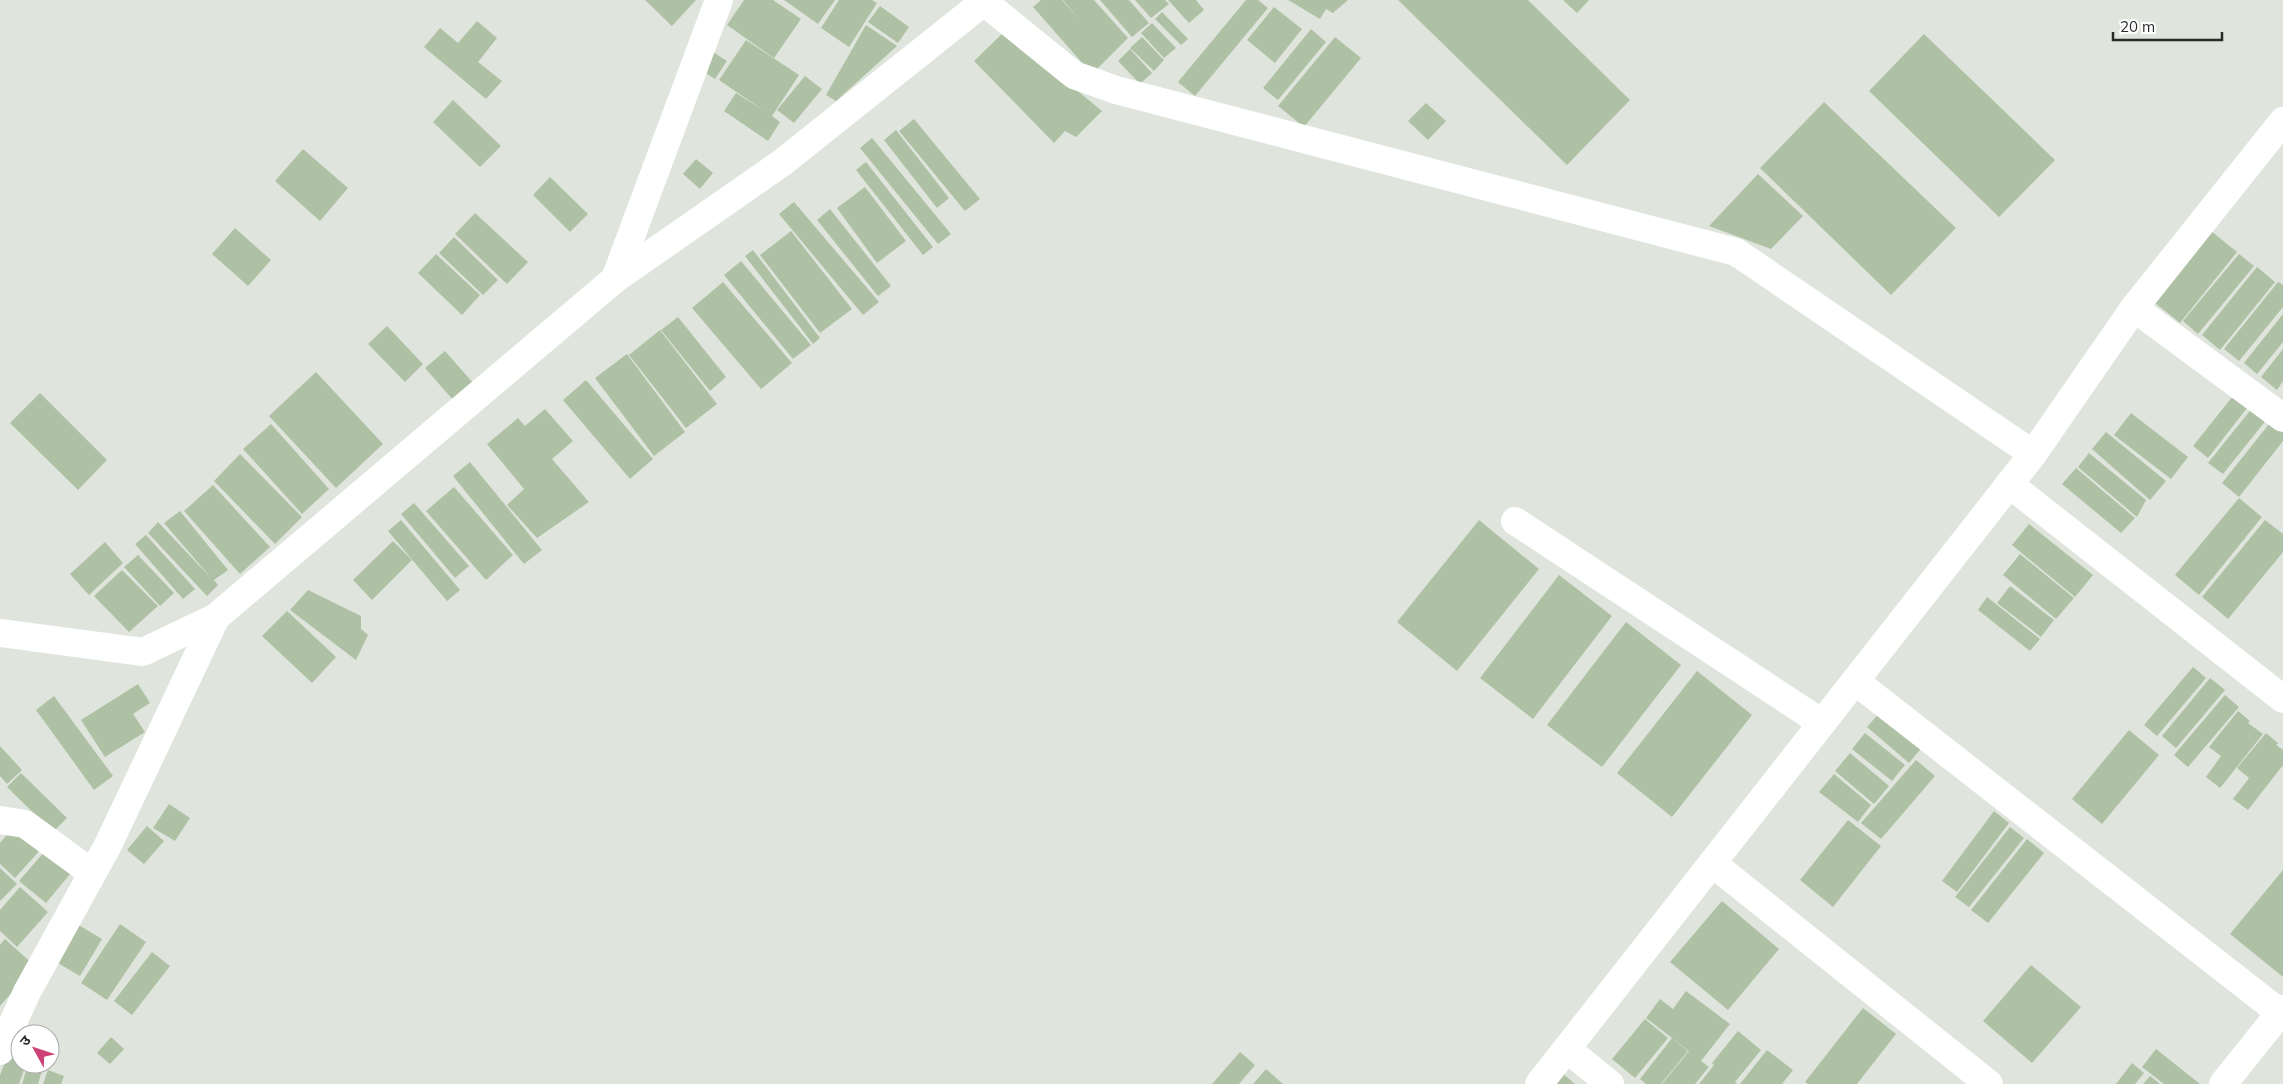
<svg xmlns="http://www.w3.org/2000/svg" width="2283" height="1084" font-family="Mulish,'Noto Sans Devanagari',sans-serif">
	<rect width="100%" height="100%" fill="#dfe5dc"/>
	<g fill="#afc1a5">
		<polygon points="645,0 696,0 672,26"/>
		<polygon points="744,0 773,0 801,19 774,58 727,25"/>
		<polygon points="784,0 835,0 818,24"/>
		<polygon points="839,0 872,0 877,3 849,47 821,28"/>
		<polygon points="1041,0 1062,0 1079,19 1063,0 1094,0 1128,38 1092,74 1033,7"/>
		<polygon points="1100,0 1129,0 1149,23 1132,37"/>
		<polygon points="1135,0 1165,0 1169,4 1151,18"/>
		<polygon points="1168,0 1196,0 1204,10 1189,23"/>
		<polygon points="1246,0 1258,0 1268,8 1195,96 1178,82"/>
		<polygon points="1288,0 1348,0 1333,13 1326,9 1320,19"/>
		<polygon points="1398,0 1528,0 1630,100 1567,165"/>
		<polygon points="1563,0 1589,0 1577,13"/>
		<polygon points="880,6 909,27 898,43 868,22"/>
		<polygon points="1274,7 1302,29 1275,63 1247,40"/>
		<polygon points="1162,12 1188,39 1181,45 1155,19"/>
		<polygon points="477,21 497,38 478,62 502,81 486,99 424,47 440,28 458,43"/>
		<polygon points="1152,23 1176,48 1164,58 1141,33"/>
		<polygon points="866,25 897,46 836,101 826,95"/>
		<polygon points="1311,29 1326,42 1278,100 1263,88"/>
		<polygon points="1005,31 1102,111 1076,137 1065,131 1054,143 974,61"/>
		<polygon points="1924,34 2055,160 1999,217 1869,91"/>
		<polygon points="1142,37 1164,60 1154,71 1130,48"/>
		<polygon points="1335,37 1361,58 1304,127 1278,106"/>
		<polygon points="746,40 799,75 772,116 780,122 768,141 724,111 736,93 766,112 719,80"/>
		<polygon points="1130,49 1152,73 1140,84 1118,61"/>
		<polygon points="713,52 727,61 715,79 701,70"/>
		<polygon points="805,76 822,89 794,123 777,110"/>
		<polygon points="453,100 501,146 480,167 433,122"/>
		<polygon points="1824,102 1956,228 1891,295 1760,168"/>
		<polygon points="1426,103 1446,121 1428,140 1408,121"/>
		<polygon points="914,119 980,199 965,211 899,131"/>
		<polygon points="896,130 949,198 937,208 884,140"/>
		<polygon points="872,138 951,234 938,244 860,148"/>
		<polygon points="303,149 348,188 320,221 275,181"/>
		<polygon points="696,159 713,173 700,189 683,174"/>
		<polygon points="866,162 933,247 923,255 856,170"/>
		<polygon points="1758,174 1803,216 1771,249 1709,226"/>
		<polygon points="550,177 588,214 570,232 533,195"/>
		<polygon points="865,187 906,241 877,263 837,208"/>
		<polygon points="794,202 879,302 863,315 779,214"/>
		<polygon points="830,209 891,286 878,296 817,220"/>
		<polygon points="475,213 528,262 507,284 455,234"/>
		<polygon points="2206,227 2237,252 2180,323 2149,298"/>
		<polygon points="235,228 271,260 248,286 212,254"/>
		<polygon points="791,231 852,309 820,333 760,255"/>
		<polygon points="454,237 498,280 483,295 439,253"/>
		<polygon points="753,250 820,338 813,344 745,256"/>
		<polygon points="436,254 480,295 462,315 418,273"/>
		<polygon points="2239,254 2254,266 2198,334 2183,321"/>
		<polygon points="741,261 811,345 793,359 724,275"/>
		<polygon points="2257,267 2275,282 2220,350 2202,335"/>
		<polygon points="723,282 792,363 761,389 692,308"/>
		<polygon points="2278,282 2283,285 2283,307 2239,361 2224,349"/>
		<polygon points="2283,314 2283,342 2257,374 2244,363"/>
		<polygon points="678,317 726,377 710,391 661,330"/>
		<polygon points="387,326 423,364 405,382 368,344"/>
		<polygon points="660,330 717,404 686,428 629,355"/>
		<polygon points="2283,349 2283,381 2277,390 2261,377"/>
		<polygon points="445,351 474,384 454,401 425,368"/>
		<polygon points="627,354 685,432 654,456 595,378"/>
		<polygon points="316,372 383,444 336,488 269,416"/>
		<polygon points="586,380 653,459 630,479 563,400"/>
		<polygon points="2237,391 2251,403 2208,458 2193,446"/>
		<polygon points="40,393 107,460 78,490 10,423"/>
		<polygon points="2257,402 2271,414 2223,474 2208,463"/>
		<polygon points="545,409 573,441 552,459 589,502 537,538 507,505 524,489 487,444 518,418 525,426"/>
		<polygon points="2131,413 2188,457 2171,479 2114,435"/>
		<polygon points="2273,419 2283,427 2283,441 2239,497 2222,483"/>
		<polygon points="271,424 329,489 302,514 243,449"/>
		<polygon points="2106,432 2166,481 2150,500 2092,449"/>
		<polygon points="2089,453 2146,500 2137,517 2078,467"/>
		<polygon points="240,454 302,517 275,544 214,481"/>
		<polygon points="470,462 542,550 524,564 453,476"/>
		<polygon points="2076,468 2135,518 2121,533 2062,484"/>
		<polygon points="213,485 270,547 240,574 184,511"/>
		<polygon points="454,487 513,555 486,580 426,511"/>
		<polygon points="2239,498 2262,517 2199,595 2175,575"/>
		<polygon points="414,503 469,566 455,578 401,514"/>
		<polygon points="180,511 228,570 214,580 218,585 207,596 148,533 158,522 212,579 164,523"/>
		<polygon points="401,520 460,590 447,601 388,531"/>
		<polygon points="1479,520 1539,569 1457,671 1397,622"/>
		<polygon points="2265,520 2283,534 2283,552 2228,619 2202,597"/>
		<polygon points="2029,524 2093,575 2075,597 2012,545"/>
		<polygon points="146,535 195,589 183,599 135,544"/>
		<polygon points="393,541 412,560 372,600 353,580"/>
		<polygon points="105,542 123,563 89,595 70,574"/>
		<polygon points="2020,554 2074,598 2056,619 2003,575"/>
		<polygon points="138,555 174,593 160,606 124,567"/>
		<polygon points="122,570 158,606 129,632 94,596"/>
		<polygon points="1559,575 1612,616 1533,719 1480,678"/>
		<polygon points="2010,586 2054,620 2041,637 1997,603"/>
		<polygon points="308,590 361,616 361,629 368,635 356,660 290,610"/>
		<polygon points="1987,597 2040,639 2030,651 1978,610"/>
		<polygon points="287,611 336,657 312,683 262,636"/>
		<polygon points="1626,622 1681,665 1602,767 1547,725"/>
		<polygon points="2193,667 2206,678 2157,736 2144,725"/>
		<polygon points="1697,671 1752,715 1672,817 1617,773"/>
		<polygon points="2210,678 2225,690 2176,748 2162,736"/>
		<polygon points="138,684 150,703 133,714 145,732 105,757 81,720"/>
		<polygon points="2225,695 2239,707 2188,767 2174,755"/>
		<polygon points="54,696 113,776 94,790 36,710"/>
		<polygon points="1881,711 1923,746 1909,763 1867,727"/>
		<polygon points="2238,711 2250,721 2248,723 2263,734 2220,788 2206,777 2221,756 2209,747"/>
		<polygon points="2129,730 2159,755 2102,824 2072,799"/>
		<polygon points="1865,733 1905,765 1892,781 1852,749"/>
		<polygon points="2266,733 2278,743 2276,745 2283,750 2283,765 2248,810 2233,799 2249,778 2237,768"/>
		<polygon points="0,746 22,770 7,784 0,776"/>
		<polygon points="1850,753 1889,786 1874,804 1835,771"/>
		<polygon points="1916,760 1935,776 1881,839 1861,823"/>
		<polygon points="21,773 67,818 53,832 7,787"/>
		<polygon points="1834,774 1871,805 1858,822 1819,792"/>
		<polygon points="169,804 190,818 175,841 153,828"/>
		<polygon points="1994,811 2009,823 1957,892 1942,881"/>
		<polygon points="1848,820 1881,846 1833,907 1800,880"/>
		<polygon points="15,825 41,849 15,878 0,864 0,843"/>
		<polygon points="147,826 164,841 144,864 127,850"/>
		<polygon points="2010,827 2024,838 1969,907 1955,897"/>
		<polygon points="2027,839 2044,853 1988,923 1971,910"/>
		<polygon points="45,851 71,873 46,903 19,881"/>
		<polygon points="0,868 17,884 0,901"/>
		<polygon points="2283,870 2283,977 2230,934"/>
		<polygon points="20,887 48,912 17,947 0,931 0,910"/>
		<polygon points="1722,901 1779,949 1728,1010 1670,962"/>
		<polygon points="72,921 102,939 80,976 51,959"/>
		<polygon points="120,924 146,942 107,1000 81,983"/>
		<polygon points="5,939 35,966 0,1006 0,945"/>
		<polygon points="152,952 170,966 132,1015 114,1001"/>
		<polygon points="2031,965 2081,1007 2032,1063 1983,1021"/>
		<polygon points="1686,991 1730,1024 1701,1061 1709,1067 1695,1084 1662,1084 1689,1051 1646,1018 1660,999 1673,1009"/>
		<polygon points="1863,1008 1896,1034 1857,1084 1808,1084 1805,1082"/>
		<polygon points="1645,1019 1668,1038 1635,1078 1612,1059"/>
		<polygon points="1738,1031 1761,1050 1735,1082 1737,1084 1699,1084 1714,1065 1712,1063"/>
		<polygon points="111,1037 124,1049 110,1064 97,1053"/>
		<polygon points="1672,1038 1688,1051 1661,1084 1646,1084 1640,1079"/>
		<polygon points="2156,1049 2200,1084 2164,1084 2142,1067"/>
		<polygon points="10,1050 20,1053 20,1064 26,1064 19,1084 0,1084 0,1075"/>
		<polygon points="1767,1050 1793,1070 1782,1084 1740,1084"/>
		<polygon points="1240,1052 1255,1065 1239,1084 1212,1084"/>
		<polygon points="2132,1063 2144,1073 2135,1084 2116,1084"/>
		<polygon points="28,1064 44,1064 38,1084 22,1084"/>
		<polygon points="1266,1069 1283,1084 1253,1084"/>
		<polygon points="48,1070 64,1076 61,1084 43,1084"/>
		<polygon points="1560,1071 1575,1084 1550,1084"/>
		<polygon points="2150,1076 2160,1084 2143,1084"/>
	</g>
	<g fill="none" stroke-linecap="round" stroke-linejoin="round">
		<g stroke="#fff" stroke-width="28">
			<polyline points="984,2 1074,75 1116,90 1736,252 2033,454"/>
			<polyline points="615,279 719,0"/>
			<polyline points="2134,308 2283,418"/>
			<polyline points="2009,484 2283,699"/>
			<polyline points="1515,521 1822,723"/>
			<polyline points="0,633 143,652 216,617 615,279 783,162 986,0"/>
			<polyline points="1855,681 2283,1015"/>
			<polyline points="0,820 25,824 92,873"/>
			<polyline points="1712,863 1989,1084"/>
			<polyline points="1567,1049 1610,1084"/>
			<polyline points="0,1051 27,992 108,845 216,617"/>
			<polyline points="1539,1084 2033,454 2134,308 2283,121"/>
			<polyline points="2223,1084 2283,1009"/>
		</g>
	</g>
	<g transform="translate(35 1049) rotate(310)"><circle r="24" fill="#ffffff" stroke="#a9aaa8"/>
	<path d="M0-4L9 19L0 12L-9 19Z" fill="#cc4176"/>
	<text y="-8" font-size="14" font-weight="bold" text-anchor="middle" fill="#272a26">उ</text>
	</g>
	<path d="M2113 32v8h109v-8" fill="none" stroke="#272a26" stroke-width="2.5"/>
	<text x="2120" y="32" font-size="15" fill="#272a26" stroke="#ffffff" stroke-width="4" paint-order="stroke">20 m</text>
</svg>
